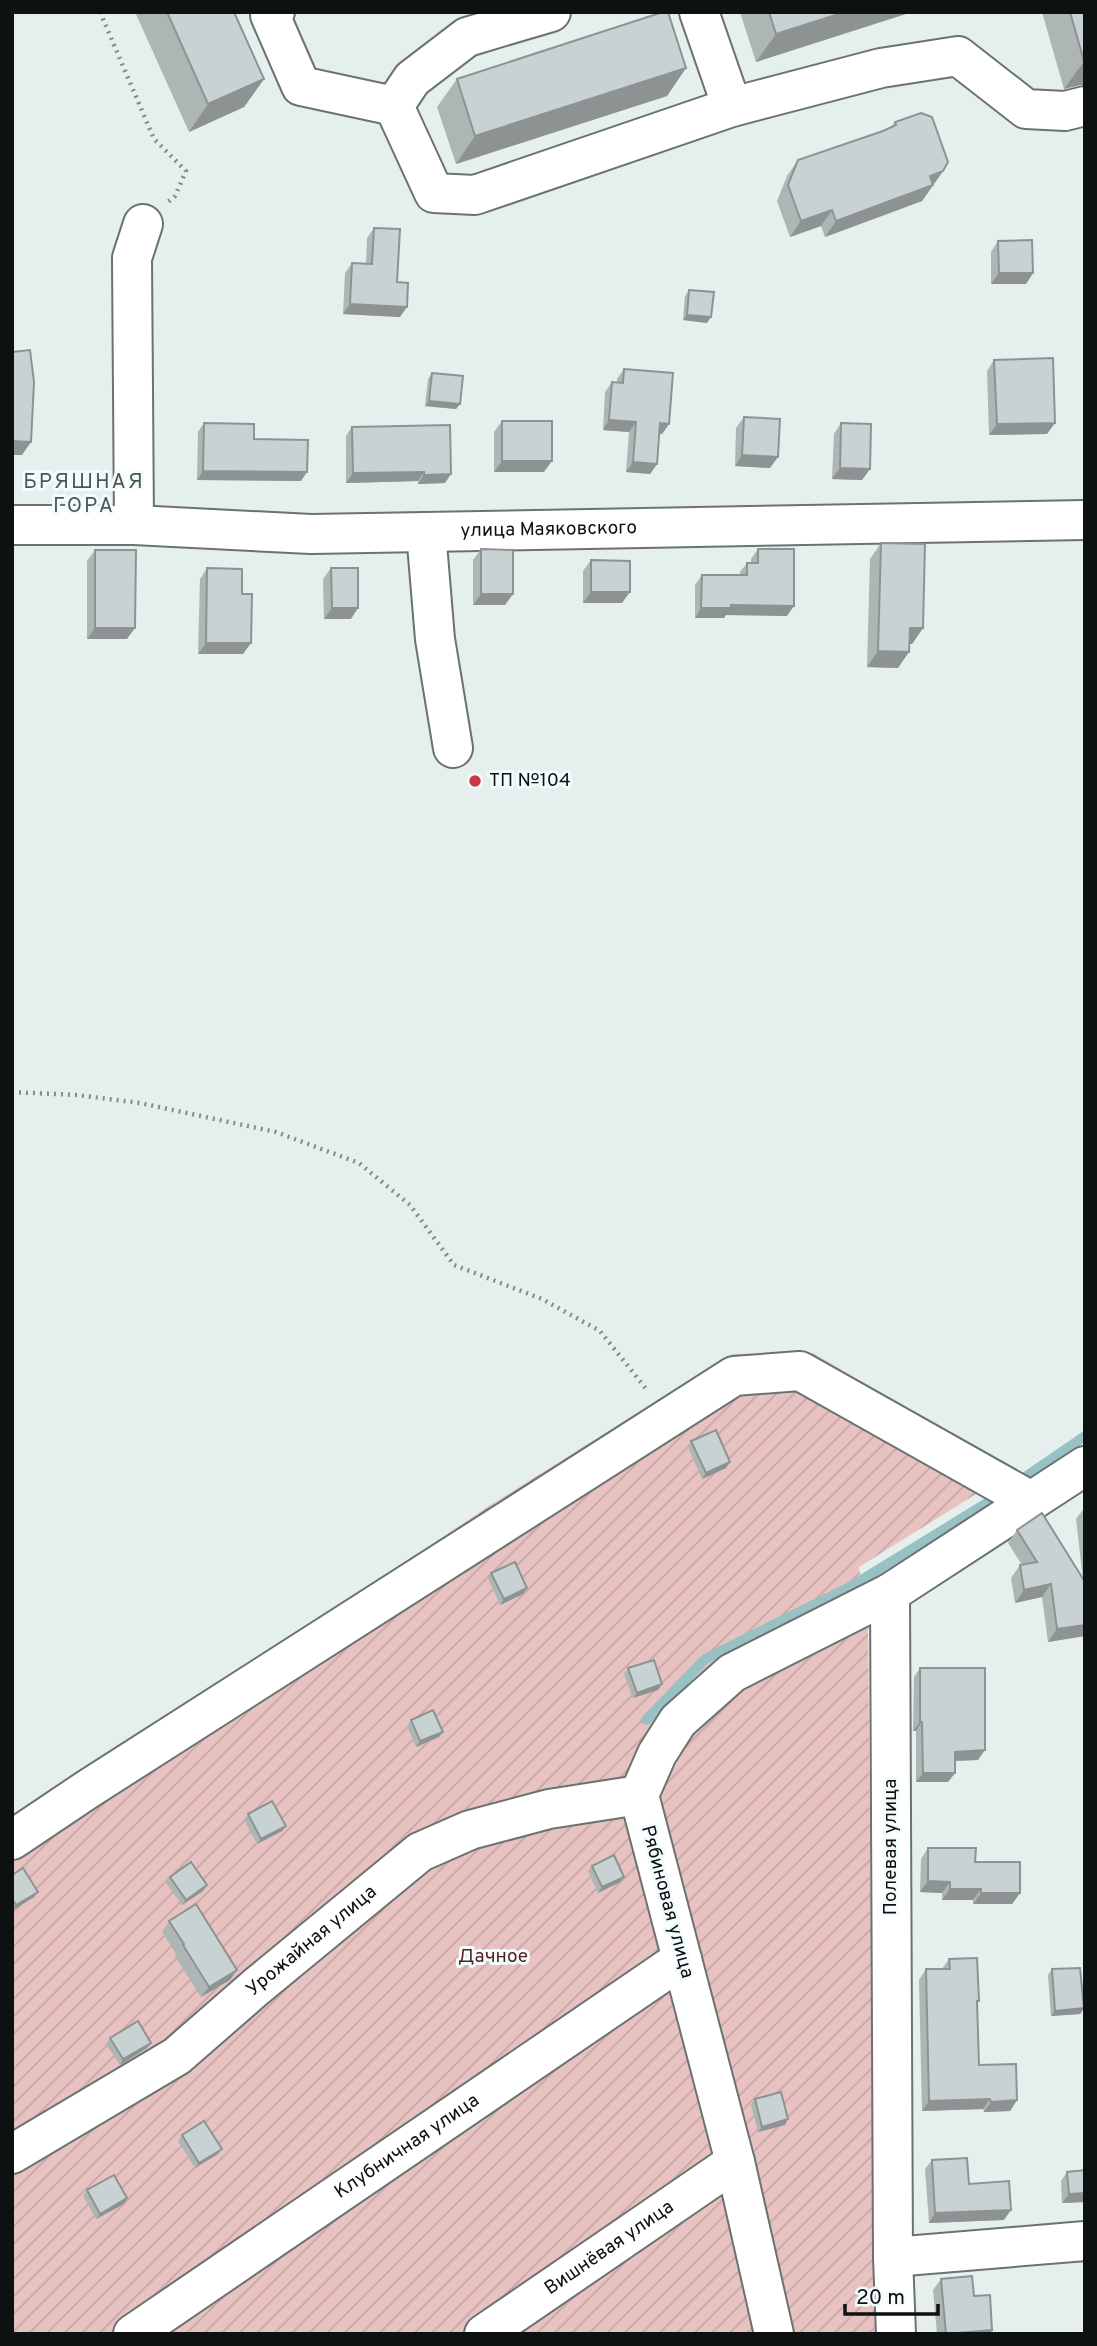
<svg xmlns="http://www.w3.org/2000/svg" width="1097" height="2346" font-family="Overpass,sans-serif">
	<defs>
		<pattern id="garden-furrows" width="10" height="10" patternUnits="userSpaceOnUse" patternTransform="scale(1.75)"><rect width="10" height="10" fill="#e8c2c0"/><path d="M-1 1l2-2M0 10L10 0M9 11l2-2" fill="none" stroke="#c6a6a4"/></pattern>
	</defs>
	<rect width="100%" height="100%" fill="#e5efee"/>
	<polygon fill="url(#garden-furrows)" points="813,1353 1013,1471 859,1567 868,1626 874,2231 881,2334 12,2334 12,1826 492,1504 732,1354"/>
	<g fill="none" stroke-linecap="round" stroke-linejoin="round">
		<g stroke="#97c1c2" stroke-width="10">
			<polyline points="1018,1482 1085,1436"/>
			<polyline points="646,1720 705,1659 850,1587 1000,1495"/>
		</g>
		<defs>
			<g id="minor">
				<polyline points="275,12 270,15 301,86 394,106 434,193 475,195 732,107 881,68 958,56 1026,109 1065,111 1085,106"/>
				<polyline points="699,12 732,107"/>
				<polyline points="394,106 412,79 467,37 551,12"/>
				<path id="s1" d="M12,525H134L311,534L1085,520"/>
				<polyline points="134,525 132,258 143,224"/>
				<polyline points="426,532 435,639 453,748"/>
				<polyline points="12,1840 88,1789 734,1376 800,1371 1031,1501"/>
				<path id="s2" d="M12,2154L177,2056L256,1987L420,1852L470,1830L549,1809L639,1795"/>
				<polyline points="893,2257 1085,2241"/>
				<path id="s3" d="M133,2334L682,1959"/>
				<path id="s4" d="M484,2334L735,2162"/>
				<polyline points="774,2334 735,2162 639,1795 657,1754 678,1721 732,1673 890,1593"/>
				<polyline points="896,2334 893,2257 890,1593 1085,1466"/>
			</g>
		</defs>
		<use href="#minor" stroke="#6a7272" stroke-width="42"/>
		<g stroke="#858b8b" stroke-width="4.5" stroke-dasharray="2 5" stroke-linecap="butt">
			<polyline points="100,12 154,139 186,171 175,196 168,202"/>
			<polyline points="12,1092 77,1095 140,1103 276,1132 359,1163 410,1205 454,1265 542,1299 600,1331 647,1390"/>
		</g>
		<use href="#minor" stroke="#fff" stroke-width="38"/>
	</g>
	<g fill="#adb5b5">
		<polygon points="135,12 234,12 264,79 244,107 189,132"/>
		<polygon points="740,12 912,12 756,62"/>
		<polygon points="1042,12 1085,12 1085,85 1080,85 1064,89"/>
		<polygon points="686,68 667,96 456,164 437,107 457,79"/>
		<polygon points="895,122 943,171 922,201 825,237 821,226 790,237 777,201 787,176 798,160 883,131 891,127"/>
		<polygon points="374,228 397,282 400,317 343,314 345,273 352,263 366,264 367,238"/>
		<polygon points="998,241 1033,273 1026,284 991,284 991,252"/>
		<polygon points="689,290 707,323 683,320 685,296"/>
		<polygon points="994,360 1047,434 989,435 987,371"/>
		<polygon points="624,369 669,424 662,434 659,434 657,464 650,474 626,472 629,432 603,430 605,392 612,382 617,382 617,379"/>
		<polygon points="432,373 460,404 456,409 425,406 428,379"/>
		<polygon points="744,417 770,468 735,466 736,428"/>
		<polygon points="502,421 544,472 494,472 494,432"/>
		<polygon points="204,423 254,439 301,481 197,480 198,432"/>
		<polygon points="841,423 870,469 862,480 832,479 834,434"/>
		<polygon points="352,427 445,483 418,484 418,481 346,483 346,436"/>
		<polygon points="881,543 923,628 912,644 909,644 898,668 867,667 870,559"/>
		<polygon points="481,549 505,605 473,605 473,560"/>
		<polygon points="758,549 787,616 726,615 724,618 695,618 695,585 702,575 740,575 740,572 747,563 751,563 751,559"/>
		<polygon points="95,550 127,639 87,639 87,561"/>
		<polygon points="591,560 622,603 583,603 583,571"/>
		<polygon points="207,568 242,594 243,654 198,654 200,579"/>
		<polygon points="331,568 351,619 324,619 323,579"/>
		<polygon points="691,1441 726,1468 702,1479 688,1447"/>
		<polygon points="1085,1507 1085,1636 1048,1642 1042,1597 1015,1603 1011,1578 1020,1565 1022,1565 1008,1543 1017,1530 1083,1580 1076,1519"/>
		<polygon points="491,1573 523,1594 500,1605 488,1578"/>
		<polygon points="628,1668 658,1690 633,1698 624,1674"/>
		<polygon points="920,1668 978,1760 955,1761 955,1773 948,1782 916,1782 916,1731 913,1731 914,1677"/>
		<polygon points="411,1720 443,1732 439,1737 416,1747 407,1726"/>
		<polygon points="248,1814 286,1826 282,1831 257,1844 244,1820"/>
		<polygon points="928,1848 975,1862 1020,1893 1012,1904 973,1904 973,1900 942,1900 942,1893 920,1892 921,1859"/>
		<polygon points="592,1866 620,1882 598,1893 588,1871"/>
		<polygon points="12,1875 38,1892 34,1897 12,1911"/>
		<polygon points="170,1877 203,1891 182,1905 166,1883"/>
		<polygon points="169,1921 230,1980 201,1997 175,1956 176,1954 162,1932"/>
		<polygon points="949,1959 977,2004 979,2065 1017,2100 1010,2111 984,2112 983,2109 922,2111 919,1980 926,1969 942,1969"/>
		<polygon points="1052,1969 1084,2008 1080,2014 1051,2016 1048,1975"/>
		<polygon points="110,2038 151,2043 147,2048 120,2065 106,2044"/>
		<polygon points="755,2099 785,2125 758,2132 751,2105"/>
		<polygon points="182,2135 222,2149 218,2154 195,2168 178,2141"/>
		<polygon points="932,2160 1004,2220 929,2223 925,2169"/>
		<polygon points="1085,2170 1085,2202 1062,2203 1061,2181 1067,2172"/>
		<polygon points="87,2190 127,2198 124,2204 96,2219 83,2196"/>
		<polygon points="941,2279 974,2296 990,2334 937,2334 933,2290"/>
	</g>
	<g fill="#8d9393">
		<polygon points="845,12 912,12 756,62 776,34"/>
		<polygon points="1085,60 1085,85 1080,85 1064,89"/>
		<polygon points="686,68 667,96 456,164 475,136"/>
		<polygon points="264,79 244,107 189,132 208,104"/>
		<polygon points="943,171 922,201 825,237 836,221 930,176"/>
		<polygon points="832,210 821,226 790,237 801,221"/>
		<polygon points="999,273 1033,273 1026,284 991,284"/>
		<polygon points="350,304 407,307 400,317 343,314"/>
		<polygon points="687,315 711,317 707,323 683,320"/>
		<polygon points="429,401 460,404 456,409 425,406"/>
		<polygon points="609,420 636,422 629,432 603,430"/>
		<polygon points="660,423 669,424 662,434 653,433"/>
		<polygon points="1055,423 1047,434 989,435 997,424"/>
		<polygon points="12,441 31,442 22,455 12,455"/>
		<polygon points="742,455 778,457 770,468 735,466"/>
		<polygon points="502,461 552,461 544,472 494,472"/>
		<polygon points="633,462 657,464 650,474 626,472"/>
		<polygon points="840,468 870,469 862,480 832,479"/>
		<polygon points="203,471 307,472 301,481 197,480"/>
		<polygon points="424,472 418,481 346,483 353,473"/>
		<polygon points="451,474 445,483 418,484 424,475"/>
		<polygon points="591,592 630,592 622,603 583,603"/>
		<polygon points="481,594 513,594 505,605 473,605"/>
		<polygon points="731,605 794,606 787,616 726,615 724,618 695,618 701,608"/>
		<polygon points="332,608 358,608 351,619 324,619"/>
		<polygon points="95,628 135,628 127,639 87,639"/>
		<polygon points="910,628 923,628 912,644 899,644"/>
		<polygon points="206,643 251,643 243,654 198,654"/>
		<polygon points="878,651 909,652 898,668 867,667"/>
		<polygon points="730,1462 726,1468 702,1479 706,1473"/>
		<polygon points="1051,1584 1042,1597 1015,1603 1024,1590"/>
		<polygon points="527,1588 523,1594 500,1605 504,1599"/>
		<polygon points="1085,1625 1085,1636 1048,1642 1057,1629"/>
		<polygon points="662,1684 658,1690 633,1698 637,1693"/>
		<polygon points="920,1722 922,1722 916,1731 913,1731"/>
		<polygon points="443,1732 439,1737 416,1747 420,1741"/>
		<polygon points="985,1750 978,1760 949,1761 955,1752"/>
		<polygon points="923,1773 955,1773 948,1782 916,1782"/>
		<polygon points="286,1826 282,1831 257,1844 261,1839"/>
		<polygon points="624,1877 620,1882 598,1893 602,1887"/>
		<polygon points="928,1881 950,1882 942,1893 920,1892"/>
		<polygon points="207,1885 203,1891 182,1905 186,1900"/>
		<polygon points="950,1889 981,1889 973,1900 942,1900"/>
		<polygon points="38,1892 34,1897 12,1911 16,1905"/>
		<polygon points="981,1893 1020,1893 1012,1904 973,1904"/>
		<polygon points="237,1970 230,1980 201,1997 209,1987"/>
		<polygon points="1084,2008 1080,2014 1051,2016 1055,2011"/>
		<polygon points="151,2043 147,2048 120,2065 123,2059"/>
		<polygon points="990,2099 983,2109 922,2111 929,2101"/>
		<polygon points="1017,2100 1010,2111 984,2112 991,2102"/>
		<polygon points="788,2119 785,2125 758,2132 762,2127"/>
		<polygon points="222,2149 218,2154 195,2168 199,2163"/>
		<polygon points="1085,2193 1085,2202 1062,2203 1069,2194"/>
		<polygon points="127,2198 124,2204 96,2219 100,2214"/>
		<polygon points="1011,2210 1004,2220 929,2223 935,2213"/>
		<polygon points="992,2330 990,2334 946,2334"/>
	</g>
	<g fill="#c9d2d2" stroke="#8d9393" stroke-width="2">
		<polygon points="167,12 234,12 264,79 208,104"/>
		<polygon points="663,12 668,12 686,68 475,136 457,79"/>
		<polygon points="769,12 845,12 776,34"/>
		<polygon points="1070,12 1085,12 1085,60 1084,61"/>
		<polygon points="921,113 932,117 948,162 943,171 930,176 933,185 836,221 832,210 801,221 788,185 798,160 883,131 896,125 895,122"/>
		<polygon points="374,228 400,229 397,282 408,283 407,307 350,304 352,263 372,264"/>
		<polygon points="1032,240 1033,273 999,273 998,241"/>
		<polygon points="689,290 714,292 711,317 687,315"/>
		<polygon points="30,350 34,382 31,442 12,441 12,352"/>
		<polygon points="1053,358 1055,423 997,424 994,360"/>
		<polygon points="624,369 673,373 669,424 660,423 657,464 633,462 636,422 609,420 612,382 623,383"/>
		<polygon points="432,373 463,376 460,404 429,401"/>
		<polygon points="744,417 780,419 778,457 742,455"/>
		<rect x="502" y="421" width="50" height="40"/>
		<polygon points="204,423 254,424 254,439 308,440 307,472 203,471"/>
		<polygon points="841,423 871,424 870,469 840,468"/>
		<polygon points="450,425 451,474 424,475 424,472 353,473 352,427"/>
		<polygon points="881,543 925,544 923,628 910,628 909,652 878,651"/>
		<polygon points="481,549 513,550 513,594 481,594"/>
		<polygon points="758,549 794,549 794,606 731,605 731,608 701,608 702,575 747,575 747,563 758,563"/>
		<polygon points="95,550 136,550 135,628 95,628"/>
		<polygon points="591,560 630,561 630,592 591,592"/>
		<polygon points="207,568 242,569 242,594 252,594 251,643 206,643"/>
		<polygon points="331,568 358,568 358,608 332,608"/>
		<polygon points="716,1430 730,1462 706,1473 691,1441"/>
		<polygon points="1042,1513 1085,1582 1085,1625 1057,1629 1051,1584 1024,1590 1020,1565 1037,1562 1017,1530"/>
		<polygon points="515,1562 527,1588 504,1599 491,1573"/>
		<polygon points="654,1660 662,1684 637,1693 628,1668"/>
		<polygon points="920,1668 985,1668 985,1750 955,1752 955,1773 923,1773 922,1722 920,1722"/>
		<polygon points="433,1710 443,1732 420,1741 411,1720"/>
		<polygon points="272,1801 286,1826 261,1839 248,1814"/>
		<polygon points="928,1848 976,1848 975,1862 1020,1862 1020,1893 981,1893 981,1889 950,1889 950,1882 928,1881"/>
		<polygon points="614,1855 624,1877 602,1887 592,1866"/>
		<polygon points="191,1862 207,1885 186,1900 170,1877"/>
		<polygon points="23,1868 38,1892 16,1905 12,1899 12,1875"/>
		<polygon points="196,1904 237,1970 209,1987 183,1945 184,1944 169,1921"/>
		<polygon points="977,1958 979,2001 977,2001 979,2065 1016,2064 1017,2100 991,2102 990,2099 929,2101 926,1969 950,1969 949,1959"/>
		<polygon points="1080,1968 1084,2008 1055,2011 1052,1969"/>
		<polygon points="138,2021 151,2043 123,2059 110,2038"/>
		<polygon points="781,2092 788,2119 762,2127 755,2099"/>
		<polygon points="204,2121 222,2149 199,2163 182,2135"/>
		<polygon points="967,2158 969,2184 1009,2181 1011,2210 935,2213 932,2160"/>
		<polygon points="1085,2170 1085,2193 1069,2194 1067,2172"/>
		<polygon points="114,2175 127,2198 100,2214 87,2190"/>
		<polygon points="972,2276 974,2296 990,2295 992,2330 946,2334 941,2279"/>
	</g>
	<circle fill="#c73745" stroke="#f3fcfc" stroke-width="2.5" cx="475" cy="781" r="7"/>
	<g text-anchor="middle" dominant-baseline="central" stroke-width="6" stroke-linejoin="round" paint-order="stroke">
		<g font-size="19" fill="#0e1111" stroke="#f3fcfc">
			<text stroke="none"><textPath href="#s1" startOffset="537">улица Маяковского</textPath></text>
			<text transform="translate(891 1847) rotate(-90)">Полевая улица</text>
			<text transform="translate(667 1902) rotate(75)">Рябиновая улица</text>
			<text stroke="none"><textPath href="#s2" startOffset="369">Урожайная улица</textPath></text>
			<text stroke="none"><textPath href="#s3" startOffset="332">Клубничная улица</textPath></text>
			<text stroke="none"><textPath href="#s4" startOffset="152">Вишнёвая улица</textPath></text>
		</g>
		<g font-size="19" fill="#0e1111" stroke="#f3fcfc" text-anchor="start">
			<text x="489" y="781">ТП №104</text>
		</g>
		<g font-size="19" fill="#511f21" stroke="#f3fcfc">
			<text x="493" y="1957">Дачное</text>
		</g>
		<g font-size="21" letter-spacing="2" fill="#4d5454" stroke="#f3fcfc">
			<text x="84" y="482">БРЯШНАЯ<tspan x="84" dy="24">ГОРА</tspan></text>
		</g>
	</g>
	<rect width="1097" height="2346" fill="none" stroke="#0e1111" stroke-width="28"/>
	<path d="M845 2304v10h93v-10" fill="none" stroke="#0e1111" stroke-width="3.5"/>
	<text x="856" y="2304" font-size="21" fill="#0e1111" stroke="#f3fcfc" stroke-width="5" paint-order="stroke">20 m</text>
</svg>
